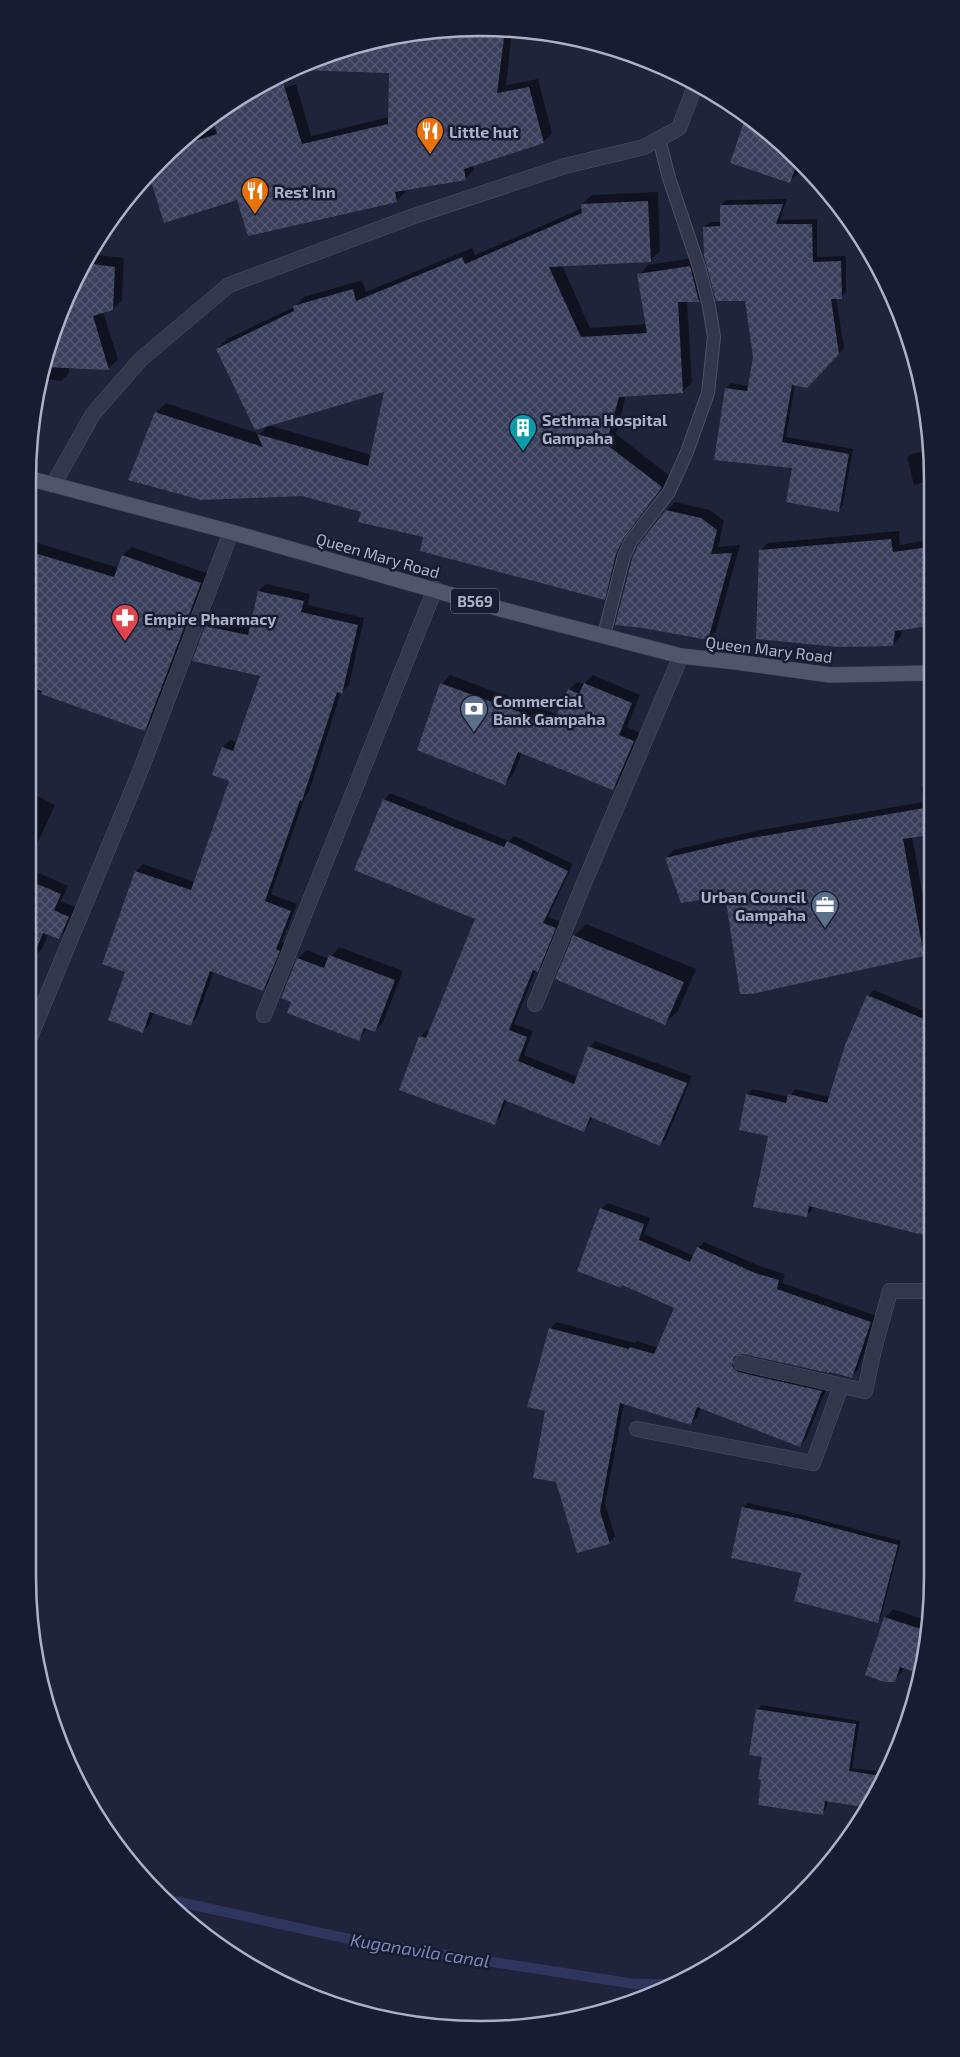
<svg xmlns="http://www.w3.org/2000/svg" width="960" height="2057" font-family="'Exo 2',sans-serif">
	<defs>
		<pattern id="building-cross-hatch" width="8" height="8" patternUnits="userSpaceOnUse" patternTransform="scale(1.25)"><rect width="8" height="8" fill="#3a3f5c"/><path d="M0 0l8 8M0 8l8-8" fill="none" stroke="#545872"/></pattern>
	</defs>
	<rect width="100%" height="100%" fill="#1f243b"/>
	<g fill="#0007">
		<polygon points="480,28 512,31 506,85 538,79 552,133 543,142 473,164 474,170 465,179 405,189 405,192 396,201 238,199 153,182 136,189 160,160 188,137 217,128 226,106 296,84 311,136 389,117 391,72 301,69 296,74 285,74 307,62 391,36"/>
		<polygon points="747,116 755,121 801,166 799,173 790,181 732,162"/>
		<polygon points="658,192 660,251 650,260 562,265 590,328 647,324 639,275 648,265 700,257 709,291 699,300 687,301 692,382 682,392 626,395 616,434 671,477 633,526 625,543 614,589 604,598 425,536 362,511 156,413 166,403 260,434 268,425 372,455 386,390 217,349 227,339 294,307 304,297 362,280 366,292 472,248 475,255 583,208 582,204 592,195"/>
		<polygon points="787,199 780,220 817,219 817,257 846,256 846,292 841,297 836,298 844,348 807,387 795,385 786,437 853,449 843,505 838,511 793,467 726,388 731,383 749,386 754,357 746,299 704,227 710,222 721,222 721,205 726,200"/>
		<polygon points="90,254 124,258 122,300 113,309 103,312 118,359 109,368 69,367 69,373 61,381 40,378 62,307"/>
		<polygon points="929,423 929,481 914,485 907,458 911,454 925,451 919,428 923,424"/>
		<polygon points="675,502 710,510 724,521 718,547 740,545 716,631 708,639 667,510"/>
		<polygon points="899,531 900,545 929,540 929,625 902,629 901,636 893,645 760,551 768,543"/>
		<polygon points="28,540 119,568 123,555 132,547 209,574 153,722 145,730 28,688"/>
		<polygon points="266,584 310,594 308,605 364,618 349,685 341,692 309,792 305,797 271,894 297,904 282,942 286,944 270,982 263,990 214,971 197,1017 190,1024 154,1012 150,1024 143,1031 127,971 103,963 136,871 143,864 195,882 231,780 213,774 223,747 230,740 238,743 262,675 206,627 214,620 251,627 259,591"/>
		<polygon points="450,675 558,715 569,690 577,682 584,684 593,675 640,695 627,727 641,733 621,780 613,789 522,752 513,775 505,783 418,749 442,684"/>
		<polygon points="930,779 930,834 912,836 930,936 930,948 924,955 726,890 720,896 666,858 674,850 755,831 923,802 921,788"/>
		<polygon points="28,791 55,805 28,864"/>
		<polygon points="390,793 509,841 514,836 573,864 548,917 561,922 544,965 536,970 514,1024 533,1031 524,1055 578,1077 589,1047 595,1041 692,1076 666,1139 659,1145 593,1117 589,1124 583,1130 507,1099 500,1117 494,1123 420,1037 427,1030 430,1032 477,919 384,800"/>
		<polygon points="28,868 68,886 61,901 76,908 67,929 58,938 48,934 42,949 34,957 28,954"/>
		<polygon points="586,924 696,969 678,1011 665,1023 574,936"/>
		<polygon points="339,947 403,971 383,1022 374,1031 368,1028 359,1039 293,1001 283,997 298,958 307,950 329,959"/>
		<polygon points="874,990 931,1014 931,1239 931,1236 813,1205 812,1210 806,1216 769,1135 747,1095 753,1089 789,1097 795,1089 830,1097 868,996"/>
		<polygon points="608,1203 650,1218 644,1234 694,1256 698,1248 704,1242 762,1267 785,1274 782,1283 877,1316 858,1370 851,1377 743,1353 739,1354 738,1360 828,1385 806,1439 800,1446 701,1407 697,1417 691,1424 624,1403 605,1504 615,1536 609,1543 546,1410 550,1329 556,1322 635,1343 637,1341 658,1348 676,1307 601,1209"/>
		<polygon points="748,1503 802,1515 901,1541 881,1617 877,1621 802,1572 732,1557 744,1507"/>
		<polygon points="893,1609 928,1621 922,1672 904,1667 902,1672 894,1680 866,1675 886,1617"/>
		<polygon points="762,1705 860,1721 852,1768 884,1772 864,1804 828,1800 826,1809 822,1813 763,1756 758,1709"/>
	</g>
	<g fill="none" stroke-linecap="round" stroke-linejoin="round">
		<polyline stroke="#2e3660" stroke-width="10" points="170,1900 363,1942 635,1984 674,1984"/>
	</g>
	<g fill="url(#building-cross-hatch)">
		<polygon points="480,28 505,30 497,93 529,87 544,143 464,169 466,180 395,192 397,202 248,236 237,200 164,223 150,178 150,172 160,160 178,146 217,134 212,117 228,104 281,76 302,144 388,124 389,73 297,70 297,67 307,62 391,36"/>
		<polygon points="746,116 755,121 797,163 790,183 730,163"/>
		<polygon points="648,201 651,262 549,267 581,337 647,333 637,274 690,266 699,302 678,302 683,393 619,397 606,444 662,487 624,538 616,554 605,600 420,551 423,537 358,522 361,512 302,496 201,500 128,480 155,412 263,447 257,434 368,466 384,392 255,430 216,349 294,311 293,306 353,289 356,301 462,257 465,264 582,213 581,204"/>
		<polygon points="783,204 776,224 812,224 813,262 841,261 842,299 831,299 839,354 807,388 792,385 782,442 849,454 839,512 786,502 792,468 714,460 725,388 747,391 753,357 745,301 716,301 704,256 703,227 720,226 720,205"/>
		<polygon points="85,263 115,267 113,310 93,316 109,370 44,367 62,307"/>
		<polygon points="666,510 701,518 717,530 711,554 732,553 708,640 643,628 615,625 632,559 638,545"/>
		<polygon points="891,539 893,552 929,547 929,626 895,631 893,646 838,647 756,639 759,550"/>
		<polygon points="28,551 114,577 122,555 201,583 145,731 41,694 42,691 28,687"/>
		<polygon points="258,591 304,601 301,612 358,625 342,694 337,692 302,801 300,800 265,901 291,911 276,949 280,951 263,991 210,971 191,1026 150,1012 143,1033 108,1020 125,972 102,964 135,871 191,890 229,781 212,775 222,747 233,751 260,676 192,661 205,626 248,635"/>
		<polygon points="440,683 553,724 568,689 579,694 584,683 632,703 619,735 634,741 613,790 518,752 505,785 417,750"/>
		<polygon points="383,799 504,847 507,841 568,871 543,923 556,928 538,972 533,970 509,1030 527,1037 518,1061 574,1084 588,1046 687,1083 660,1146 590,1117 584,1132 504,1100 495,1125 399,1090 419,1036 426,1038 475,919 354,870"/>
		<polygon points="930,807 930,835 903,839 924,956 752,994 740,994 724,888 720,897 681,903 665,858 746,839"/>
		<polygon points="28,880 61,894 54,910 69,917 59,939 43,933 28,969"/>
		<polygon points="573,935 684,982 665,1025 555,979"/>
		<polygon points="329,955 395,980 375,1032 364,1028 359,1041 287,1013 291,1002 281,998 297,958 324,968"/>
		<polygon points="867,995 931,1022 931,1237 809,1206 807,1217 753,1207 768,1136 739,1130 746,1094 786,1103 788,1094 827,1103 845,1045"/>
		<polygon points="600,1208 644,1224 639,1240 690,1262 697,1247 755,1273 779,1280 777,1289 871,1322 852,1378 830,1372 829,1373 743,1354 734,1357 732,1366 738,1372 822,1391 800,1447 697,1407 691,1425 620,1403 600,1511 610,1544 577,1553 556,1482 533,1478 545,1411 527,1407 549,1328 629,1349 630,1347 654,1354 674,1308 622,1285 621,1288 577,1271"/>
		<polygon points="742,1507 797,1518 898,1545 878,1623 794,1601 801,1573 731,1558"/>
		<polygon points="884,1617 927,1631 921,1674 900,1667 895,1682 884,1682 865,1675"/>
		<polygon points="756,1709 856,1724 849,1771 882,1776 863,1807 825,1801 823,1815 758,1805 761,1780 758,1779 762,1757 749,1755"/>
	</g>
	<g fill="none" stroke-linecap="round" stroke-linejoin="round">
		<defs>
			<polyline id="lane" points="604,635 624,556 631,541 669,492 687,452 708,393 714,337 709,306 699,267 669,178 659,139"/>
			<g id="street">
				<polyline points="53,485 93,414 141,359 229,285 414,216 565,166 644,147 679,128 695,86"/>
				<polyline points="535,1004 584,883 681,656"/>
				<polyline points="264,1015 435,589"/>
				<polyline points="28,1042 141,769 231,532"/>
				<polyline points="741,1363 865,1391 874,1349 890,1291 932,1291"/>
				<polyline points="637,1429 813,1463 841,1386"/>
			</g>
			<polyline id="primary" points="28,478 231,532 504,610 681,656 736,662 830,675 929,673"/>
		</defs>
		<use href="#lane" stroke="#4d5166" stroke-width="14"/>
		<use href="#street" stroke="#4d5166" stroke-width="16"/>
		<use href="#primary" stroke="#3c4055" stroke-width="16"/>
		<use href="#lane" stroke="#33374b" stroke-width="12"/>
		<use href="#street" stroke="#33374b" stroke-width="15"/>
		<use href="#primary" stroke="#50556c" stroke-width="15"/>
	</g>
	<defs>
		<symbol id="restaurant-pin" viewBox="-11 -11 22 30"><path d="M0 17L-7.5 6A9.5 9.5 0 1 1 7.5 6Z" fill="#e8710a" stroke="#181c30"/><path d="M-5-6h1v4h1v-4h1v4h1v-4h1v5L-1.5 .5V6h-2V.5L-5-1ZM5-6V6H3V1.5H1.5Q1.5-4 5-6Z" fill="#fff"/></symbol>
		<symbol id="building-pin" viewBox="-11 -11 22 30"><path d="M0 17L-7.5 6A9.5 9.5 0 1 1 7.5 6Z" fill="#0f9aa8" stroke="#181c30"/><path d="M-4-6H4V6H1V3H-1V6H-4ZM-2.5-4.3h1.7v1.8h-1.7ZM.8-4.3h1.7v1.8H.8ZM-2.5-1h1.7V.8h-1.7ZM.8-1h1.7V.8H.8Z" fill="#fff"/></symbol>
		<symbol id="pharmacy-pin" viewBox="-11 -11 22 30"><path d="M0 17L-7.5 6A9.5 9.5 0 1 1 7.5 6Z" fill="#e0444e" stroke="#181c30"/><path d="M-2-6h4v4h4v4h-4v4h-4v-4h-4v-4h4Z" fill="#fff"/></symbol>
		<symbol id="bank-pin" viewBox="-11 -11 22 30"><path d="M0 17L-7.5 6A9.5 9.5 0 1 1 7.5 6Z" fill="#5c6f8a" stroke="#181c30"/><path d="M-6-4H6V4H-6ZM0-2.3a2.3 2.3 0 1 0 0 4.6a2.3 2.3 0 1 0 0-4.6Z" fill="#fff"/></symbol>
		<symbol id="office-pin" viewBox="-11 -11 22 30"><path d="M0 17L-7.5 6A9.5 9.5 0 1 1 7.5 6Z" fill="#5c6f8a" stroke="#181c30"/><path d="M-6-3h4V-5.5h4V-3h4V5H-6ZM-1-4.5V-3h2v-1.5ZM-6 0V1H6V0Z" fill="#fff"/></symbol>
	</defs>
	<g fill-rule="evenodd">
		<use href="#restaurant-pin" x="414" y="115" width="32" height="43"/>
		<use href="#restaurant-pin" x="239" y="175" width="32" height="43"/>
		<use href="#building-pin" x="507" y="412" width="32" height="43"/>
		<use href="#pharmacy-pin" x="109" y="602" width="32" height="43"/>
		<use href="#bank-pin" x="458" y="693" width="32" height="43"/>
		<use href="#office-pin" x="809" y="889" width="32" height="43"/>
	</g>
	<g text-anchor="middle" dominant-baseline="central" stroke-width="5" stroke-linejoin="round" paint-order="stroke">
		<rect fill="#181c30" stroke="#80849a" stroke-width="1" x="451" y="588.5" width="48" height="25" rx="4"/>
		<g font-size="15" font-weight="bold" fill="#adb1c8">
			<text x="475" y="601">B569</text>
		</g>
		<g font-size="16" font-weight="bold" fill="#adb1c8" stroke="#181c30" text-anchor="start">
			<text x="449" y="131">Little hut</text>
			<text x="274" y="191">Rest Inn</text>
			<text x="542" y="419">Sethma Hospital<tspan x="542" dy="18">Gampaha</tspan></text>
			<text x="144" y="618">Empire Pharmacy</text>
			<text x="493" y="700">Commercial<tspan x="493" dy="18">Bank Gampaha</tspan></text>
			<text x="806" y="896" text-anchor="end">Urban Council<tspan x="806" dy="18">Gampaha</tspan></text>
		</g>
		<g font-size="16" fill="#adb1c8" stroke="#181c30">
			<text transform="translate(378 555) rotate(16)">Queen Mary Road</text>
			<text transform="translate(769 649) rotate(7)">Queen Mary Road</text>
		</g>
		<g font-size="18" font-style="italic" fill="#7a85b8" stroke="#181c30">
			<text transform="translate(420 1950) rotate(9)">Kuganavila canal</text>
		</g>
	</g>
	<path d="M0 0H960V2057H0ZM480 36H480A444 444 0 0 1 924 480V1577A444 444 0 0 1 480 2021H480A444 444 0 0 1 36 1577V480A444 444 0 0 1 480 36Z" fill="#181c30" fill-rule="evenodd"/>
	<path fill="none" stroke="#adb1c8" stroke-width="2.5" d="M480 36H480A444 444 0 0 1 924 480V1577A444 444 0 0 1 480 2021H480A444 444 0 0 1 36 1577V480A444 444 0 0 1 480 36Z"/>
</svg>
